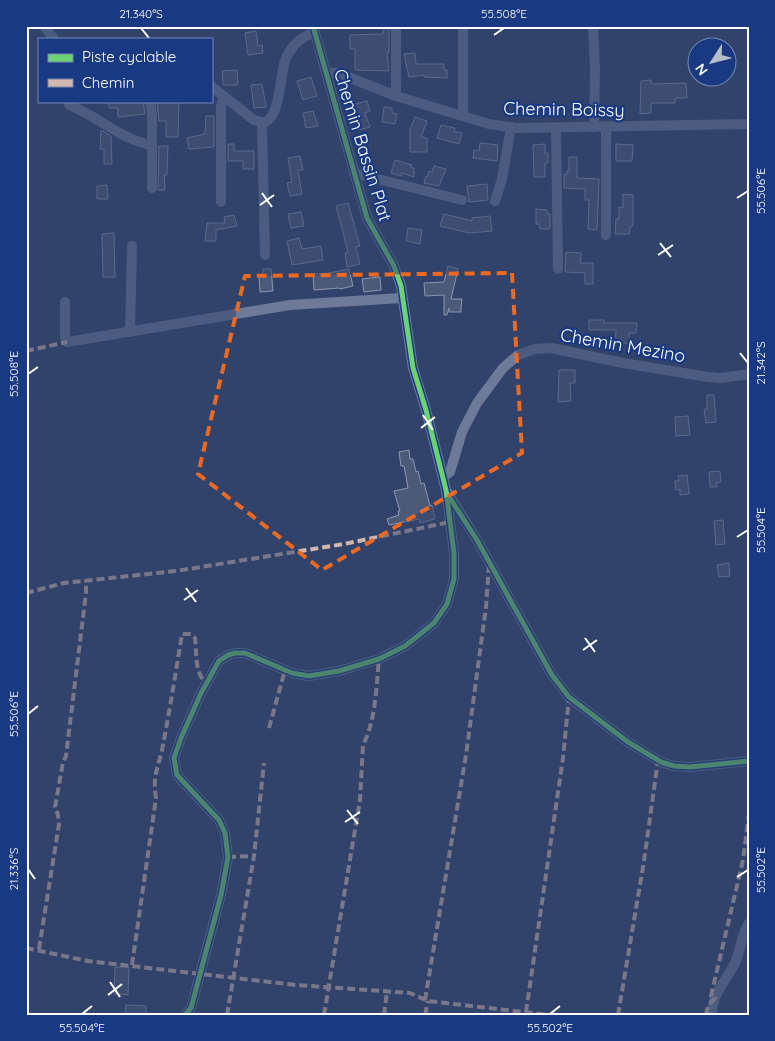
<svg xmlns="http://www.w3.org/2000/svg" width="775" height="1041" font-family="Quicksand,sans-serif">
	<rect width="100%" height="100%" fill="#32436b"/>
	<g fill="#4c5a7a" stroke="#8c96af">
		<polygon points="383,26 389,26 389,52 387,52 389,71 355,70 355,49 350,49 350,35 383,34"/>
		<polygon points="256,31 258,46 262,45 263,53 248,55 245,33"/>
		<polygon points="415,53 416,64 444,64 444,70 447,70 447,78 424,77 424,75 409,77 404,54"/>
		<polygon points="237,70 238,85 223,85 222,71"/>
		<polygon points="311,77 317,96 303,100 297,81"/>
		<polygon points="651,80 652,84 686,83 687,98 675,98 675,103 651,103 651,113 640,114 641,81"/>
		<polygon points="262,84 266,107 254,108 251,85"/>
		<polygon points="109,101 143,101 145,114 118,117 118,108 109,108"/>
		<polygon points="157,101 179,101 178,137 166,137 166,121 159,121"/>
		<polygon points="367,101 370,111 365,113 370,127 359,130 352,105"/>
		<polygon points="384,107 392,108 392,113 397,114 395,124 382,122"/>
		<polygon points="313,111 318,126 306,128 303,113"/>
		<polygon points="206,116 214,116 214,147 189,149 187,138 205,134"/>
		<polygon points="415,117 427,121 421,137 427,138 427,152 410,152 410,130"/>
		<polygon points="441,125 455,128 454,132 462,133 459,144 437,138"/>
		<polygon points="101,130 111,136 112,164 104,164 104,149 100,149"/>
		<polygon points="480,143 498,145 497,161 473,158 474,150 479,151"/>
		<polygon points="228,144 234,144 234,151 254,151 254,169 243,169 243,161 228,161"/>
		<polygon points="545,144 545,153 548,153 548,163 545,163 545,177 534,177 533,145"/>
		<polygon points="616,144 633,145 632,161 616,161"/>
		<polygon points="159,146 168,146 167,175 164,175 165,190 158,190"/>
		<polygon points="300,156 303,170 298,170 302,194 290,196 287,183 292,182 288,158"/>
		<polygon points="569,157 577,157 577,178 599,179 597,230 588,229 589,200 585,200 585,189 564,188 564,174 567,174 567,171 569,171"/>
		<polygon points="395,160 412,165 411,168 414,168 414,177 402,173 401,176 391,173"/>
		<polygon points="434,166 446,169 439,186 424,183 426,176 427,177 429,171 432,172"/>
		<polygon points="487,184 488,200 469,202 467,186"/>
		<polygon points="107,185 108,199 97,199 97,186"/>
		<polygon points="623,194 633,195 633,225 630,228 629,234 615,234 616,219 619,219 619,207 623,208"/>
		<polygon points="348,203 360,246 356,247 360,264 347,267 345,253 348,252 336,206"/>
		<polygon points="536,209 547,210 547,214 550,214 550,229 540,229 539,224 536,224"/>
		<polygon points="301,212 304,226 291,228 288,214"/>
		<polygon points="444,214 472,221 472,218 490,216 492,231 469,233 440,226"/>
		<polygon points="234,215 237,226 216,230 216,241 205,241 207,223 225,223 224,217"/>
		<polygon points="408,228 422,230 420,244 406,241"/>
		<polygon points="114,233 115,277 103,277 102,234"/>
		<polygon points="299,238 302,249 321,246 323,260 292,265 287,241"/>
		<polygon points="566,252 581,253 580,263 593,263 593,284 585,284 585,273 565,272"/>
		<polygon points="448,266 458,269 451,299 462,299 461,307 461,312 449,312 449,308 447,315 444,315 444,295 425,296 424,283 444,282"/>
		<polygon points="263,269 271,269 273,291 260,292 259,276 263,276"/>
		<polygon points="349,269 353,286 340,289 339,288 314,290 313,274 329,273"/>
		<polygon points="380,277 381,290 364,292 362,279"/>
		<polygon points="589,320 604,320 604,323 637,323 636,333 629,333 629,343 615,343 616,330 589,330"/>
		<polygon points="559,370 575,370 575,383 570,383 571,401 558,402"/>
		<polygon points="707,395 714,395 716,422 706,423 704,409 707,409"/>
		<polygon points="688,416 690,435 676,436 675,417"/>
		<polygon points="409,450 410,459 413,459 416,472 418,471 421,484 424,483 430,506 432,505 435,519 420,523 419,519 389,525 387,519 399,515 398,511 400,511 394,491 408,488 404,466 401,466 399,452"/>
		<polygon points="720,471 721,482 716,483 717,487 710,487 709,472"/>
		<polygon points="687,475 689,494 680,495 680,489 676,490 675,481 679,481 678,476"/>
		<polygon points="723,520 725,544 716,545 714,521"/>
		<polygon points="729,563 730,576 719,577 717,565"/>
		<polygon points="115,967 129,967 128,995 114,994"/>
		<polygon points="126,1005 146,1006 146,1015 125,1015"/>
	</g>
	<g fill="none" stroke-linecap="round" stroke-linejoin="round">
		<g stroke="#6e7a99" stroke-width="10">
			<polyline points="44,26 54,39"/>
			<polyline points="593,26 595,69 594,127"/>
			<polyline points="327,73 338,73 396,96 489,124 515,128 749,124"/>
			<path d="M211,86L254,120C258,121 261,123 265,122C280,117 280,75 285,61C290,47 301,37 315,32"/>
			<polyline points="396,96 396,26"/>
			<polyline points="150,101 152,114 152,188"/>
			<path d="M69,105C98,116 121,140 152,145"/>
			<polyline points="463,115 463,26"/>
			<polyline points="262,123 265,255"/>
			<polyline points="556,128 558,269"/>
			<polyline points="354,173 462,200"/>
			<polyline points="495,201 502,179 511,127"/>
			<polyline points="221,202 221,107 224,96"/>
			<polyline points="606,235 606,127"/>
			<polyline points="65,302 65,337 67,342 290,305 402,298"/>
			<polyline points="130,332 132,246"/>
			<polyline points="443,477 450,472 462,432 477,403 503,368 518,355 535,349 551,348 623,363 708,377 721,378 749,374"/>
			<polyline points="448,493 477,540 552,675 569,697 628,742 661,762 674,766 690,767 749,761"/>
			<polyline points="185,1015 191,1008 221,895 228,857 225,833 219,820 177,775 174,758 181,738 201,693 219,661 228,655 235,653 245,653 292,673 309,676 339,671 379,659 405,646 434,623 447,604 454,579 454,553 446,490 426,410 413,368 401,286 394,266 367,218 313,26"/>
			<path d="M712,1015C711,995 728,978 736,961C741,949 741,935 749,923"/>
		</g>
		<g stroke="#d1b7ad" stroke-width="4" stroke-dasharray="8 4" stroke-linecap="butt">
			<polyline points="26,351 67,342"/>
			<polyline points="26,593 64,583 176,571 344,544 450,522"/>
			<polyline points="269,728 285,670"/>
			<polyline points="228,857 254,856"/>
			<polyline points="26,948 88,961 296,985 410,993 428,1001 549,1015"/>
			<polyline points="39,949 59,824 58,815 55,807 63,762 66,756 86,593 86,580"/>
			<path d="M132,965L156,798C152,774 159,767 163,745C170,708 176,671 182,634H191L195,638C197,655 194,670 206,684"/>
			<polyline points="425,1000 466,755 486,607 489,564"/>
			<polyline points="526,1012 563,758 569,697"/>
			<polyline points="227,1015 254,856 264,763"/>
			<path d="M324,1015L360,800L363,745C376,720 376,688 379,659"/>
			<polyline points="384,1015 387,992"/>
			<polyline points="425,1015 428,1001"/>
			<polyline points="618,1015 644,861 658,760"/>
			<polyline points="706,1015 708,1006 715,998 711,996 743,860 749,814"/>
		</g>
		<defs>
			<g id="cycleway">
				<polyline points="448,495 477,540 552,675 569,697 628,742 661,762 674,766 690,767 749,761"/>
				<polyline points="185,1015 191,1008 221,895 228,857 225,833 219,820 177,775 174,758 181,738 201,693 219,661 228,655 235,653 245,653 292,673 309,676 339,671 379,659 405,646 434,623 447,604 454,579 454,553 446,490 426,410 413,368 401,286 394,266 367,218 313,26"/>
			</g>
		</defs>
		<use href="#cycleway" stroke="#1a3983" stroke-width="8"/>
		<use href="#cycleway" stroke="#6cd273" stroke-width="5"/>
	</g>
	<path d="M0 0H775V1041H0ZM512,273L522,453L322,570L198,474L245,276Z" fill="#32436b" fill-opacity=".55" fill-rule="evenodd"/>
	<path fill="none" stroke="#ea6a24" stroke-width="4" stroke-dasharray="10 6" stroke-linejoin="round" d="M512,273L522,453L322,570L198,474L245,276Z"/>
	<path fill="none" stroke="#fff" stroke-width="2" d="M141,28L149,38M494,35L504,28M262,193L272,207M737,198L748,191M260,205L274,195M660,243L671,257M658,255L673,245M740,353L748,363M28,374L38,367M423,415L433,430M421,428L435,417M737,537L748,530M186,588L196,602M184,600L198,590M585,638L595,652M583,650L597,640M28,714L38,706M347,810L358,824M345,822L360,812M28,869L35,879M737,877L748,870M110,982L120,997M108,995L122,984M82,1014L92,1006M550,1014L560,1006"/>
	<g text-anchor="middle" dominant-baseline="central" stroke-width="4.5" stroke-linejoin="round" paint-order="stroke">
		<g font-size="18" fill="#fff" stroke="#1a3983">
			<text transform="translate(564 109) rotate(1)">Chemin Boissy</text>
			<text transform="translate(363 145) rotate(73)">Chemin Bassin Plat</text>
			<text transform="translate(623 345) rotate(10)">Chemin Mezino</text>
		</g>
	</g>
	<rect width="775" height="1041" fill="none" stroke="#1a3983" stroke-width="55"/>
	<rect x="38" y="38" width="175" height="65" fill="#1a3983" stroke="#7688b5"/>
	<rect x="48" y="54" width="25" height="8" fill="#6cd273" stroke="#7688b5"/>
	<text x="82" y="62" font-size="15" fill="#ffffff">Piste cyclable</text>
	<rect x="48" y="79" width="25" height="8" fill="#d1b7ad" stroke="#7688b5"/>
	<text x="82" y="88" font-size="15" fill="#ffffff">Chemin</text>
	<g transform="translate(712 62) rotate(234)"><circle r="24" fill="#1a3983" stroke="#7688b5"/>
	<path d="M0-4L9 19L0 12L-9 19Z" fill="#b7bdcb"/>
	<text y="-8" font-size="14" font-weight="bold" text-anchor="middle" fill="#ffffff">N</text>
	</g>
	<rect x="28" y="28" width="720" height="986" fill="none" stroke="#fff" stroke-width="2"/>
	<g font-size="12" text-anchor="middle" fill="#fff">
		<text x="141" y="18">21.340°S</text>
		<text x="504" y="18">55.508°E</text>
		<text transform="translate(761 191) rotate(-90)" y="4">55.506°E</text>
		<text transform="translate(761 363) rotate(-90)" y="4">21.342°S</text>
		<text transform="translate(14 374) rotate(-90)" y="4">55.508°E</text>
		<text transform="translate(761 530) rotate(-90)" y="4">55.504°E</text>
		<text transform="translate(14 714) rotate(-90)" y="4">55.506°E</text>
		<text transform="translate(14 869) rotate(-90)" y="4">21.336°S</text>
		<text transform="translate(761 870) rotate(-90)" y="4">55.502°E</text>
		<text x="82" y="1032">55.504°E</text>
		<text x="550" y="1032">55.502°E</text>
	</g>
</svg>
